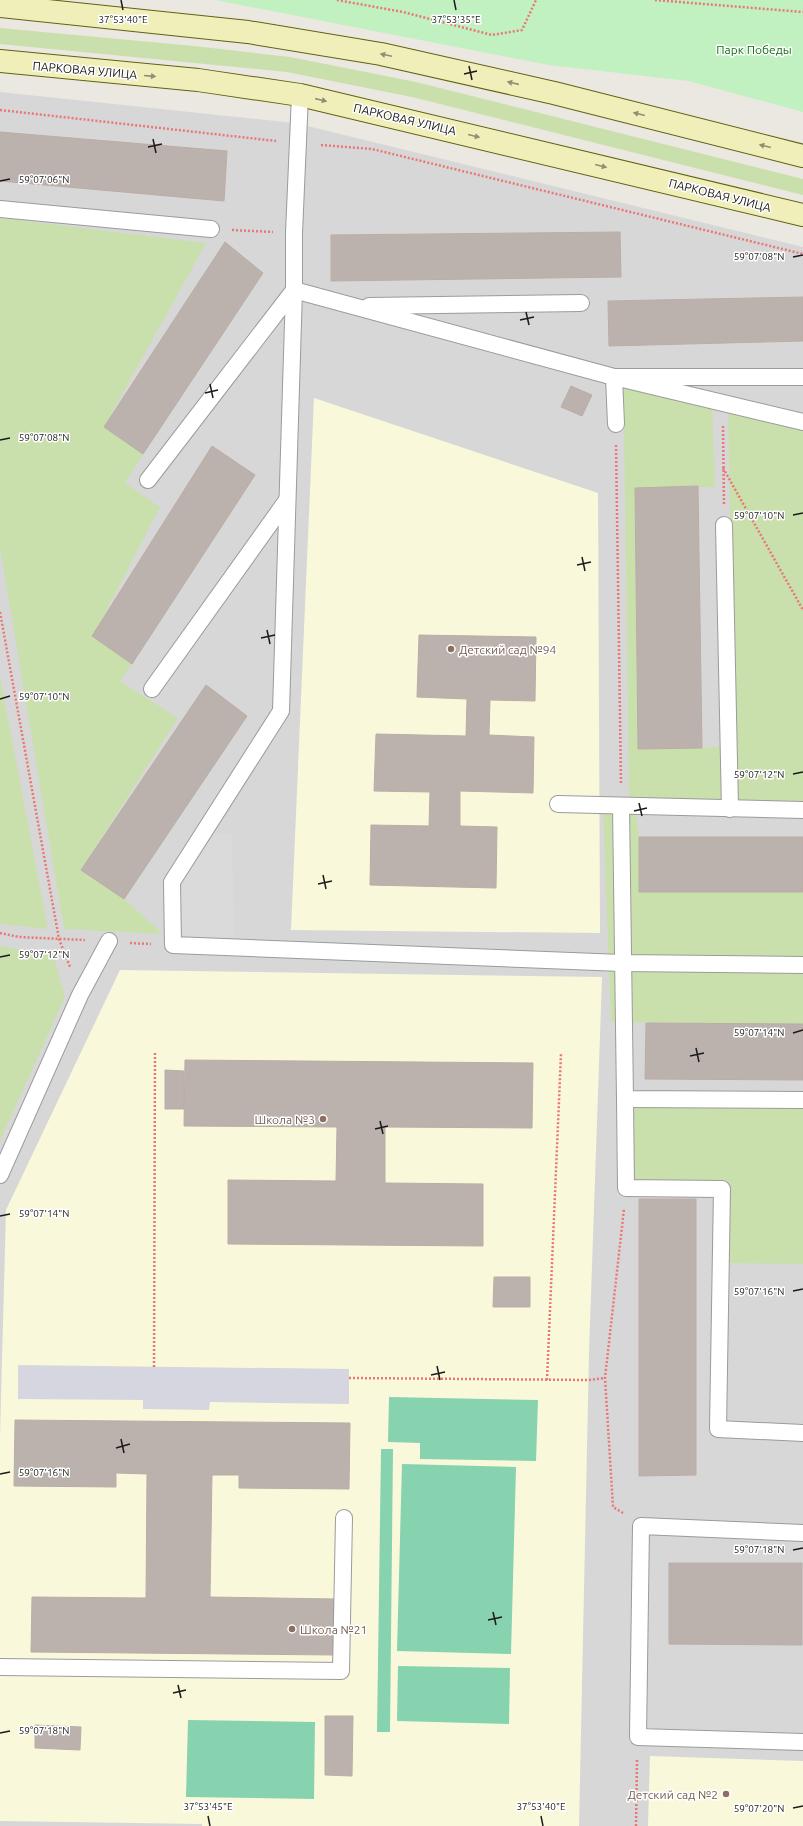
<svg xmlns="http://www.w3.org/2000/svg" width="803" height="1826" font-family="Ubuntu,sans-serif">
	<rect width="100%" height="100%" fill="#ebe7e1"/>
	<polygon fill="#d8d7d7" points="0,92 295,123 803,247 803,1826 0,1826"/>
	<g fill="#faf8db">
		<polygon points="314,398 598,493 600,933 291,930"/>
		<polygon points="120,970 602,977 589,1352 579,1826 202,1826 202,1824 0,1821 0,1437 6,1210"/>
		<polygon points="650,1756 803,1761 803,1826 648,1826"/>
	</g>
	<g fill="#c9e0ac">
		<polygon points="0,28 194,46 290,57 416,82 803,179 803,195 412,97 287,72 0,44"/>
		<polygon points="0,218 206,243 104,427 143,454 125,483 160,507 93,636 132,664 120,681 178,718 81,870 124,899 163,934 64,929 0,547"/>
		<polygon points="619,384 712,404 715,487 635,488 639,749 702,748 734,746 728,408 803,427 803,805 629,802 624,425"/>
		<polygon points="0,677 48,929 0,924"/>
		<polygon points="603,810 636,812 639,837 639,892 803,892 803,1024 611,1022"/>
		<polygon points="0,946 53,955 65,997 0,1141"/>
		<polygon points="629,1103 803,1105 803,1264 725,1263 725,1186 631,1184"/>
	</g>
	<polygon fill="#c1f1c1" points="215,0 803,0 803,112 689,81 549,65"/>
	<g fill="#87d2af">
		<polygon points="389,1397 538,1400 536,1461 420,1459 420,1443 388,1442"/>
		<polygon points="381,1449 393,1449 390,1732 377,1732"/>
		<polygon points="402,1464 516,1467 511,1654 397,1651"/>
		<polygon points="398,1666 510,1668 509,1724 397,1721"/>
		<polygon points="188,1720 315,1722 314,1799 186,1797"/>
	</g>
	<polygon fill="#dadada" points="203,834 232,834 234,938 173,936 172,882"/>
	<polygon fill="#d6d6e0" points="18,1365 349,1369 349,1404 210,1402 209,1410 143,1409 143,1400 18,1399"/>
	<g fill="#bbb2ae" stroke="#bbada5">
		<polygon points="0,132 227,151 224,201 0,181"/>
		<polygon points="620,232 621,277 331,281 331,235"/>
		<polygon points="225,242 263,273 143,454 104,427"/>
		<polygon points="803,297 803,341 609,346 608,301"/>
		<polygon points="571,386 592,395 582,416 561,407"/>
		<polygon points="212,446 255,475 132,664 92,636"/>
		<polygon points="698,486 702,748 638,749 635,488"/>
		<polygon points="419,635 536,637 535,701 490,700 489,735 534,737 533,793 460,791 460,826 497,827 496,888 370,885 371,825 429,826 430,792 374,791 376,734 466,736 467,699 417,697"/>
		<polygon points="206,685 247,716 124,899 81,870"/>
		<rect x="639" y="837" width="164" height="55"/>
		<polygon points="646,1023 803,1024 803,1080 645,1079"/>
		<polygon points="185,1060 533,1063 532,1128 385,1127 385,1183 483,1184 483,1246 228,1244 228,1180 336,1181 337,1127 184,1126"/>
		<polygon points="165,1070 184,1071 184,1109 165,1109"/>
		<polygon points="639,1199 696,1199 696,1475 639,1476"/>
		<polygon points="494,1277 530,1277 530,1307 493,1307"/>
		<polygon points="15,1420 350,1423 349,1489 239,1488 239,1475 212,1475 210,1597 336,1599 335,1655 31,1652 32,1597 146,1598 147,1474 116,1473 116,1487 14,1486"/>
		<polygon points="669,1563 802,1563 802,1645 669,1644"/>
		<polygon points="325,1716 353,1716 352,1776 325,1775"/>
		<polygon points="35,1725 81,1727 80,1750 35,1748"/>
	</g>
	<g fill="none" stroke-linecap="round" stroke-linejoin="round">
		<defs>
			<g id="service">
				<polyline points="300,95 294,233 294,290 281,711 172,882 173,945 622,963 803,965"/>
				<polyline points="0,209 211,229"/>
				<polyline points="294,290 614,377 803,422"/>
				<polyline points="369,306 581,303"/>
				<polyline points="616,424 614,377 803,377"/>
				<polyline points="148,480 294,290"/>
				<polyline points="724,525 730,809"/>
				<polyline points="152,689 287,500"/>
				<polyline points="558,804 803,810"/>
				<polyline points="621,806 625,1099 803,1100"/>
				<polyline points="625,1099 626,1188 722,1189 718,1429 803,1433"/>
				<polyline points="0,1175 80,995 109,941"/>
				<polyline points="803,1533 641,1526 638,1737 803,1742"/>
				<polyline points="0,1667 341,1671 344,1518"/>
			</g>
			<g id="secondary">
				<polyline points="0,6 248,32 381,54 554,93 803,156"/>
				<polyline points="0,61 198,80 300,95 803,215"/>
			</g>
		</defs>
		<use href="#service" stroke="#9b9b9b" stroke-width="18"/>
		<use href="#secondary" stroke="#606211" stroke-width="24"/>
		<g stroke="#e87875" stroke-width="2.5" stroke-dasharray="2 2" stroke-linecap="butt">
			<polyline points="337,0 403,12 492,35 522,30 536,0"/>
			<polyline points="655,0 803,12"/>
			<polyline points="0,110 276,141"/>
			<polyline points="321,145 372,149 803,254"/>
			<polyline points="232,230 273,232"/>
			<polyline points="723,426 724,505"/>
			<polyline points="616,445 621,784"/>
			<polyline points="723,468 803,610"/>
			<polyline points="0,612 59,939 70,967"/>
			<polyline points="0,933 19,937 85,940"/>
			<polyline points="130,943 151,944"/>
			<polyline points="154,1367 155,1051"/>
			<polyline points="349,1378 588,1380 605,1378"/>
			<polyline points="547,1380 561,1054"/>
			<polyline points="623,1513 613,1507 605,1378 624,1209"/>
			<polyline points="636,1826 637,1760"/>
		</g>
		<use href="#service" stroke="#fff" stroke-width="16"/>
		<use href="#secondary" stroke="#f1efb9" stroke-width="22"/>
	</g>
	<defs><path id="oneway-solid" d="M-6-.8H1V-3.2L6.5 0L1 3.2V.8H-6Z"/></defs>
	<g fill="#908f71">
		<use href="#oneway-solid" transform="translate(386 55) rotate(-168)"/>
		<use href="#oneway-solid" transform="translate(150 76) rotate(5)"/>
		<use href="#oneway-solid" transform="translate(513 83) rotate(-167)"/>
		<use href="#oneway-solid" transform="translate(321 100) rotate(13)"/>
		<use href="#oneway-solid" transform="translate(639 114) rotate(-166)"/>
		<use href="#oneway-solid" transform="translate(474 136) rotate(14)"/>
		<use href="#oneway-solid" transform="translate(765 146) rotate(-166)"/>
		<use href="#oneway-solid" transform="translate(601 166) rotate(14)"/>
	</g>
	<path fill="none" stroke="#1a1a1a" stroke-width="1.5" d="M121,0L123,10M454,0L456,10M469,66L472,80M464,74L477,71M153,139L156,153M148,147L162,144M0,181L10,179M793,257L803,255M526,312L529,325M520,320L534,317M210,384L213,398M205,393L218,390M0,440L10,438M793,515L803,513M582,557L585,571M577,565L591,562M267,630L270,644M261,638L275,635M0,699L10,696M793,774L803,772M639,803L642,816M634,811L647,808M323,875L326,889M318,884L332,881M0,957L10,955M793,1033L803,1030M696,1048L699,1062M690,1056L704,1053M380,1121L383,1134M375,1129L388,1126M0,1216L10,1214M793,1291L803,1289M437,1366L440,1380M431,1375L445,1372M121,1439L124,1453M116,1448L130,1444M0,1474L10,1472M793,1550L803,1548M493,1612L496,1625M488,1620L502,1617M178,1685L181,1698M173,1693L186,1690M0,1733L10,1731M793,1808L803,1806M208,1816L210,1826M541,1816L543,1826"/>
	<g fill="#8d6e63" stroke="#fff" stroke-width="1.5">
		<circle cx="451" cy="649" r="4"/>
		<circle cx="323" cy="1119" r="4"/>
		<circle cx="292" cy="1629" r="4"/>
		<circle cx="726" cy="1794" r="4"/>
	</g>
	<g text-anchor="middle" dominant-baseline="central" stroke-width="3" stroke-linejoin="round" paint-order="stroke">
		<g font-size="12" fill="#176a18" stroke="#fff">
			<text x="754" y="49">Парк Победы</text>
		</g>
		<g font-size="12" fill="#1a1a1a" stroke="#fff">
			<text transform="translate(85 70) rotate(5)">ПАРКОВАЯ УЛИЦА</text>
			<text transform="translate(405 119) rotate(13)">ПАРКОВАЯ УЛИЦА</text>
			<text transform="translate(720 195) rotate(14)">ПАРКОВАЯ УЛИЦА</text>
		</g>
		<g font-size="12" fill="#785e54" stroke="#fff" text-anchor="start">
			<text x="459" y="649">Детский сад №94</text>
			<text x="315" y="1119" text-anchor="end">Школа №3</text>
			<text x="300" y="1629">Школа №21</text>
			<text x="718" y="1794" text-anchor="end">Детский сад №2</text>
		</g>
	</g>
	<g font-size="10" text-anchor="middle" fill="#1a1a1a" stroke="#fff" stroke-width="3" stroke-linejoin="round" paint-order="stroke">
		<text x="123" y="23">37°53'40"E</text>
		<text x="456" y="23">37°53'35"E</text>
		<text x="44" y="183">59°07'06"N</text>
		<text x="759" y="260">59°07'08"N</text>
		<text x="44" y="441">59°07'08"N</text>
		<text x="759" y="519">59°07'10"N</text>
		<text x="44" y="700">59°07'10"N</text>
		<text x="759" y="778">59°07'12"N</text>
		<text x="44" y="958">59°07'12"N</text>
		<text x="759" y="1036">59°07'14"N</text>
		<text x="44" y="1217">59°07'14"N</text>
		<text x="759" y="1295">59°07'16"N</text>
		<text x="44" y="1476">59°07'16"N</text>
		<text x="759" y="1553">59°07'18"N</text>
		<text x="44" y="1734">59°07'18"N</text>
		<text x="208" y="1810">37°53'45"E</text>
		<text x="541" y="1810">37°53'40"E</text>
		<text x="759" y="1812">59°07'20"N</text>
	</g>
</svg>
